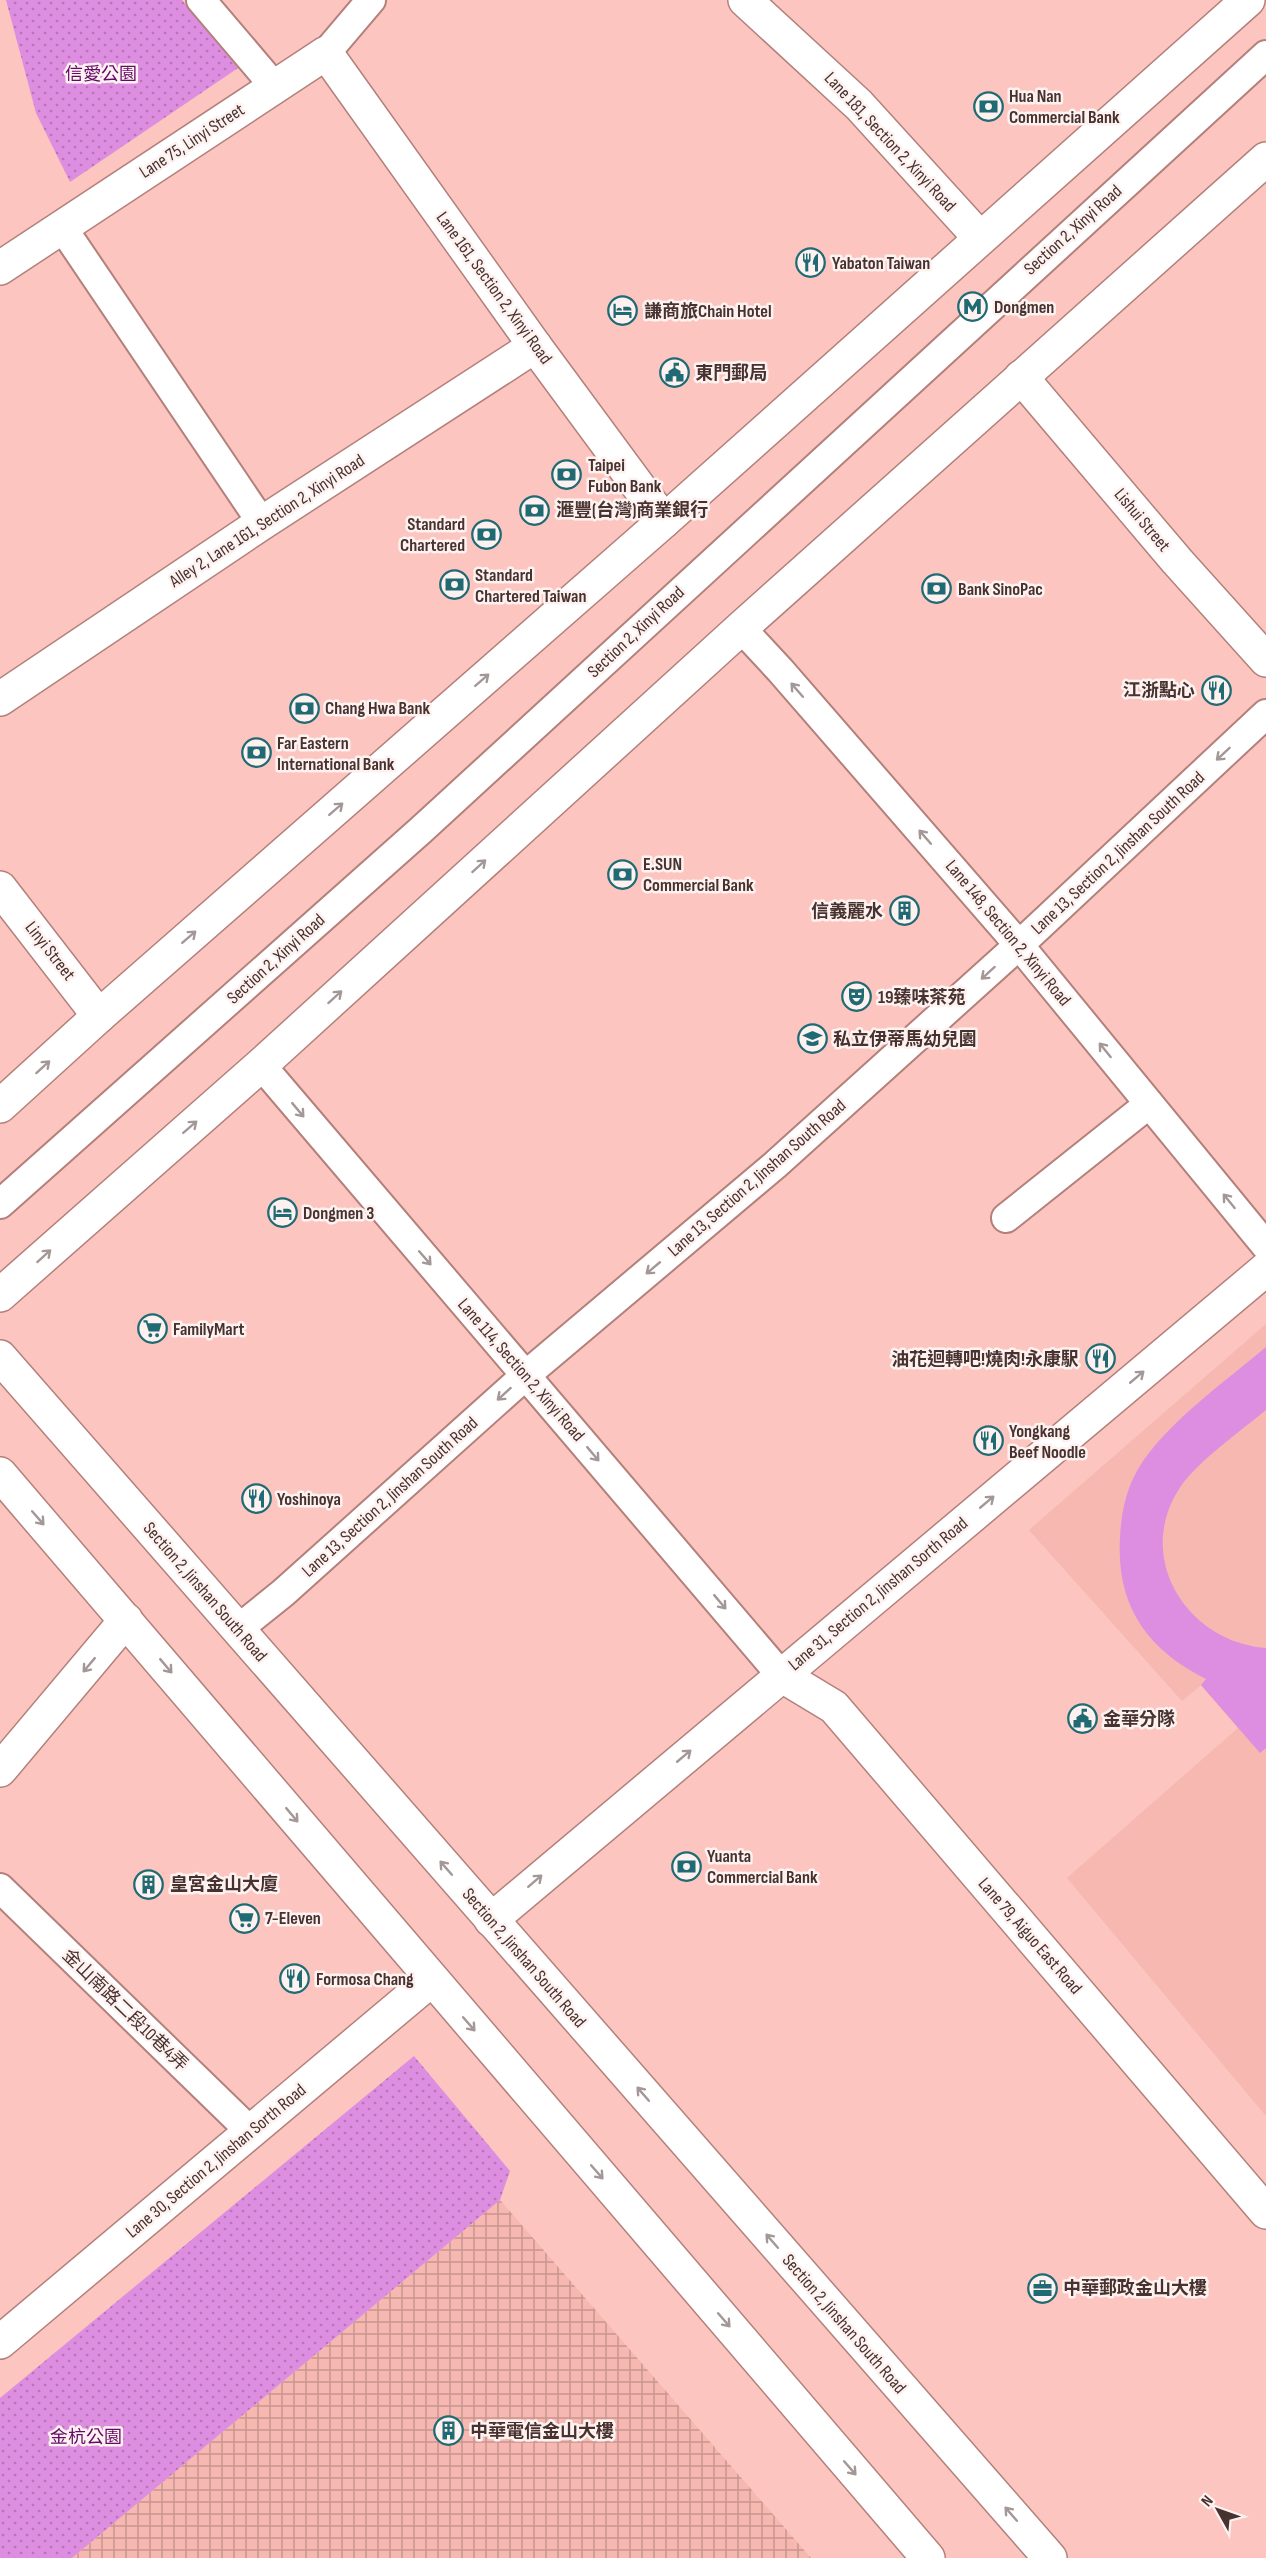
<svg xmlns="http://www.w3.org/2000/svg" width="1266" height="2558" font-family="'Sofia Sans Condensed','Noto Sans TC',sans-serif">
	<defs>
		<pattern id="industrial-grid" width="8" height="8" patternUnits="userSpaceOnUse" patternTransform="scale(1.5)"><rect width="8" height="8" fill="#f6b8b1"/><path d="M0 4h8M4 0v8" fill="none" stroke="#c99690"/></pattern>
		<pattern id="park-dots" width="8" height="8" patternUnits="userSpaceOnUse" patternTransform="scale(1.5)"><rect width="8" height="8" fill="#dd8ee0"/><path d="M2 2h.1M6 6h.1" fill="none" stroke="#b575b6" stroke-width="1.8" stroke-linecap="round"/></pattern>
	</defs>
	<rect width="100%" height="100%" fill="#fcc5bf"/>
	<polygon fill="#f6b8b1" points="1266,1324 1266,2116 1067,1878 1238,1728 1201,1685 1182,1701 1029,1530"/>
	<polygon fill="url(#industrial-grid)" points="500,2200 811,2558 72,2558"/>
	<path fill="#dd8ee0" d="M1266,1347V1410C1242,1430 1198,1461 1181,1486C1133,1556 1186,1642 1266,1648V1748L1260,1753L1201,1685L1206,1679C1146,1649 1116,1605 1120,1537C1121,1515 1126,1490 1137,1471C1162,1426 1226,1381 1266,1347Z"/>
	<g fill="url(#park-dots)">
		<polygon points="6,0 182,0 238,68 70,182 36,113"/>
		<polygon points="414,2056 510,2171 500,2200 72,2558 0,2558 0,2398"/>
	</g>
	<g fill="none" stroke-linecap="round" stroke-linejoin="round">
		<defs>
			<g id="lane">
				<polyline points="201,0 275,87"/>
				<polyline points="326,53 371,0"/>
				<polyline points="62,227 262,523"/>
				<polyline points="741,628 780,670 1019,945 1266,1246"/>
				<polyline points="261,1065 781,1675"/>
				<polyline points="0,1204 421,830 1266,55"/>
				<polyline points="1006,1218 1149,1104"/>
				<polyline points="237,1630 283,1593 526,1375 775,1165 1019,945 1266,714"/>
				<polyline points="0,1888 251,2132"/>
			</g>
			<g id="street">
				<polyline points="745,0 859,105 980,238"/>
				<polyline points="0,268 326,53 535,346 664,521"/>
				<polyline points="1021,377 1177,561 1266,660"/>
				<polyline points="0,699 262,523 535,346"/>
				<polyline points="0,888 99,1016"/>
				<polyline points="781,1675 834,1707 1266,2212"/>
				<polyline points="0,1770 126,1620"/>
				<polyline points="491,1920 1266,1269"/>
				<polyline points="0,2342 431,1980"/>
			</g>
			<g id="secondary">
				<polyline points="0,1106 99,1016 664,521 1248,0"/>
				<polyline points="0,1295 261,1065 741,628 1266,159"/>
				<polyline points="0,1357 1050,2558"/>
				<polyline points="0,1474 928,2558"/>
			</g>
		</defs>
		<use href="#lane" stroke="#b3807b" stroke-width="32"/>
		<use href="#street" stroke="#b3807b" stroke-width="36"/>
		<use href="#secondary" stroke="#b3807b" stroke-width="36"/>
		<use href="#lane" stroke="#fff" stroke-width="28"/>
		<use href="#street" stroke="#fff" stroke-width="33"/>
		<use href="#secondary" stroke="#fff" stroke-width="33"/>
	</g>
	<defs><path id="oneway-shaft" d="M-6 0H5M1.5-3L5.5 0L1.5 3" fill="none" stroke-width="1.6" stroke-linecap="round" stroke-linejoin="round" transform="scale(1.5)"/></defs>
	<g stroke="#a39897">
		<use href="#oneway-shaft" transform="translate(482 680) rotate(-41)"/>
		<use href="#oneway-shaft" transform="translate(797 690) rotate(-131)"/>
		<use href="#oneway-shaft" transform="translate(1223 754) rotate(137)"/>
		<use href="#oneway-shaft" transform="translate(336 809) rotate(-41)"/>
		<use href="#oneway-shaft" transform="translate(925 837) rotate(-131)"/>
		<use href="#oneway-shaft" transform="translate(479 866) rotate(-42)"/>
		<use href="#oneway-shaft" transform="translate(189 937) rotate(-41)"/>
		<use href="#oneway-shaft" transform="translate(988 973) rotate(138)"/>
		<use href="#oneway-shaft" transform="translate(335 997) rotate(-42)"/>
		<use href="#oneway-shaft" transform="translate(1105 1050) rotate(-129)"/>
		<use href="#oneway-shaft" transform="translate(43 1067) rotate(-42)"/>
		<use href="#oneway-shaft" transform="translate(298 1110) rotate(50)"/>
		<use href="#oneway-shaft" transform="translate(190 1127) rotate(-41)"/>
		<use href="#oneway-shaft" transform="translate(1229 1201) rotate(-129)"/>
		<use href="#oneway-shaft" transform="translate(44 1256) rotate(-42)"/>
		<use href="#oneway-shaft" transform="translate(425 1258) rotate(49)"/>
		<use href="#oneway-shaft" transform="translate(653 1268) rotate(140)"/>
		<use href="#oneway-shaft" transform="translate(1137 1377) rotate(-40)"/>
		<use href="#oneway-shaft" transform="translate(504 1394) rotate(138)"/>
		<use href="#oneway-shaft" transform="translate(593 1454) rotate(50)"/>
		<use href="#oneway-shaft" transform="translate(987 1502) rotate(-40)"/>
		<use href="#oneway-shaft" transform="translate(38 1518) rotate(49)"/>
		<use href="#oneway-shaft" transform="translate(720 1602) rotate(50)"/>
		<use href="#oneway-shaft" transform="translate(89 1665) rotate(130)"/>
		<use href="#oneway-shaft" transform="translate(166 1666) rotate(50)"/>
		<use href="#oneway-shaft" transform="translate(684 1756) rotate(-40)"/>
		<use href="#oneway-shaft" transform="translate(292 1815) rotate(50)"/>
		<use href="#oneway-shaft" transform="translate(446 1868) rotate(-131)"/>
		<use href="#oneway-shaft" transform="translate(535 1881) rotate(-41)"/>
		<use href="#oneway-shaft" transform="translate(469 2024) rotate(49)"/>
		<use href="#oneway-shaft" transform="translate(643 2094) rotate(-131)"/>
		<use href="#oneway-shaft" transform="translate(597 2172) rotate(49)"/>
		<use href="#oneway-shaft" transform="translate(772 2241) rotate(-131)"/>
		<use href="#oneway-shaft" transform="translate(724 2320) rotate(49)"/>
		<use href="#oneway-shaft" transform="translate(850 2468) rotate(49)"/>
		<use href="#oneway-shaft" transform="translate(1011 2514) rotate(-131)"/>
	</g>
	<defs>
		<symbol id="bank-ring" viewBox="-11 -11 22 22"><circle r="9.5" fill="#fef2f1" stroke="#1f6a73" stroke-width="1.5"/><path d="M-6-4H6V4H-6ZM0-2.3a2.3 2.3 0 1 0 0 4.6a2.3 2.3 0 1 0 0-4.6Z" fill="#1f6a73"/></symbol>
		<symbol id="restaurant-ring" viewBox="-11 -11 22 22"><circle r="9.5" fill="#fef2f1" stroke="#1f6a73" stroke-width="1.5"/><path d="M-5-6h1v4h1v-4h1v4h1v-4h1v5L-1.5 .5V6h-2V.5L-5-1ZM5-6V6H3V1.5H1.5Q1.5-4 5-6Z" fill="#1f6a73"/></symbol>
		<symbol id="metro-ring" viewBox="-11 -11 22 22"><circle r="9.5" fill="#fef2f1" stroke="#1f6a73" stroke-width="1.5"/><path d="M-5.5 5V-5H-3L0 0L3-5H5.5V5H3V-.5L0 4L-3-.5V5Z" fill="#1f6a73"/></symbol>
		<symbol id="hotel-ring" viewBox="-11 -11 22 22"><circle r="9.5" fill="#fef2f1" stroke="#1f6a73" stroke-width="1.5"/><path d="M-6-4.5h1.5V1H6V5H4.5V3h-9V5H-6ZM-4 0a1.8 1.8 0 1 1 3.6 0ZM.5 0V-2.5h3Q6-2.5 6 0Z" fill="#1f6a73"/></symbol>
		<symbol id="civic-ring" viewBox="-11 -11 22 22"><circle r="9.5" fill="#fef2f1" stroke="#1f6a73" stroke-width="1.5"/><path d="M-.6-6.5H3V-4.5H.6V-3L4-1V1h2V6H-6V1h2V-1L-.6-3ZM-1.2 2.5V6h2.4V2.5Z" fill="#1f6a73"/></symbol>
		<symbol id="building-ring" viewBox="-11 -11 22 22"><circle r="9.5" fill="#fef2f1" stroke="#1f6a73" stroke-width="1.5"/><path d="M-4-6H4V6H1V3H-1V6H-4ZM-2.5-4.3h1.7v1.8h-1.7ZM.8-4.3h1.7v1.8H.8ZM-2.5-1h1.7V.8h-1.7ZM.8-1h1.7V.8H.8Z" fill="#1f6a73"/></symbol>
		<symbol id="theatre-ring" viewBox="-11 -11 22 22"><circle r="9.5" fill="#fef2f1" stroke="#1f6a73" stroke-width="1.5"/><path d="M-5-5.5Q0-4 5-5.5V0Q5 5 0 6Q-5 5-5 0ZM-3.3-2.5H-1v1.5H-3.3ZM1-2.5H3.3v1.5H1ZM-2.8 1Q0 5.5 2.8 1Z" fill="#1f6a73"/></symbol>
		<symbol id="school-ring" viewBox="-11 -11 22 22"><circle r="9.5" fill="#fef2f1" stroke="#1f6a73" stroke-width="1.5"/><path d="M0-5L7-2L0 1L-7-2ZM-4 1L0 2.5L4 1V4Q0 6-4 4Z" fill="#1f6a73"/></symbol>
		<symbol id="supermarket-ring" viewBox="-11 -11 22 22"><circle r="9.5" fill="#fef2f1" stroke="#1f6a73" stroke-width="1.5"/><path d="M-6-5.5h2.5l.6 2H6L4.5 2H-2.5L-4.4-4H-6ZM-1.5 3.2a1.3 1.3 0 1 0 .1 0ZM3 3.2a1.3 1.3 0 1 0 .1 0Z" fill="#1f6a73"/></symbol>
		<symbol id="office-ring" viewBox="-11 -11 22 22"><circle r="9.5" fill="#fef2f1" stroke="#1f6a73" stroke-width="1.5"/><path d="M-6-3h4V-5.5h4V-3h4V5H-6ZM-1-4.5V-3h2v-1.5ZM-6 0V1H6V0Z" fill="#1f6a73"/></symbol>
	</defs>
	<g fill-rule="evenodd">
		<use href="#bank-ring" x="972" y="90" width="33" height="33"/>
		<use href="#restaurant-ring" x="794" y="246" width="33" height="33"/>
		<use href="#metro-ring" x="956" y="290" width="33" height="33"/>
		<use href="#hotel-ring" x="606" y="294" width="33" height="33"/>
		<use href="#civic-ring" x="658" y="356" width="33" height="33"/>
		<use href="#bank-ring" x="550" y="458" width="33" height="33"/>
		<use href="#bank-ring" x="518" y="494" width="33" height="33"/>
		<use href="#bank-ring" x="470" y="518" width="33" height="33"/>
		<use href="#bank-ring" x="438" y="568" width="33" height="33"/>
		<use href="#bank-ring" x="920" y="572" width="33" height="33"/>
		<use href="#restaurant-ring" x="1200" y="674" width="33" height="33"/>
		<use href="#bank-ring" x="288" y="692" width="33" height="33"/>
		<use href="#bank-ring" x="240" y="736" width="33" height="33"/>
		<use href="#bank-ring" x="606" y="858" width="33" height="33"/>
		<use href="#building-ring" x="888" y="894" width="33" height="33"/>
		<use href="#theatre-ring" x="840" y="980" width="33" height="33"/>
		<use href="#school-ring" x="796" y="1022" width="33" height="33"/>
		<use href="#hotel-ring" x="266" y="1196" width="33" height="33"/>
		<use href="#supermarket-ring" x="136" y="1312" width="33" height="33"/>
		<use href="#restaurant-ring" x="1084" y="1342" width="33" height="33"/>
		<use href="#restaurant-ring" x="972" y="1424" width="33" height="33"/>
		<use href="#restaurant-ring" x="240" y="1482" width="33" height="33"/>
		<use href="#civic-ring" x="1066" y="1702" width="33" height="33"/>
		<use href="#bank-ring" x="670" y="1850" width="33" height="33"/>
		<use href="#building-ring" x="132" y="1868" width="33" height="33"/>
		<use href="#supermarket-ring" x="228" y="1902" width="33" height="33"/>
		<use href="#restaurant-ring" x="278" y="1962" width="33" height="33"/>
		<use href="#office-ring" x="1026" y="2272" width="33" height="33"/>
		<use href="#building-ring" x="432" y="2414" width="33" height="33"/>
	</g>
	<g text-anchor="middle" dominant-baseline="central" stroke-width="5" stroke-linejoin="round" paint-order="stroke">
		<g font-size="18" fill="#640869" stroke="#fef2f1">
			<text x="101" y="74">信愛公園</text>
			<text x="86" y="2437">金杭公園</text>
		</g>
		<g font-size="18" font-weight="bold" fill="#47322f" stroke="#fef2f1" text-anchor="start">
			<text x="1009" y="96">Hua Nan<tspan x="1009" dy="21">Commercial Bank</tspan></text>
			<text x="832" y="263">Yabaton Taiwan</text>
			<text x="994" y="307">Dongmen</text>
			<text x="644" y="311">謙商旅Chain Hotel</text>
			<text x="695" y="373">東門郵局</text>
			<text x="588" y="465">Taipei<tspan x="588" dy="21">Fubon Bank</tspan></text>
			<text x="556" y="510">滙豐(台灣)商業銀行</text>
			<text x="465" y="524" text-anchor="end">Standard<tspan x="465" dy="21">Chartered</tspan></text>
			<text x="475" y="575">Standard<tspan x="475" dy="21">Chartered Taiwan</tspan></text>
			<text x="958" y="589">Bank SinoPac</text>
			<text x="1195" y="690" text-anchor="end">江浙點心</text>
			<text x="325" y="708">Chang Hwa Bank</text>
			<text x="277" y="743">Far Eastern<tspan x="277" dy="21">International Bank</tspan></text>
			<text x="643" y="864">E.SUN<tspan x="643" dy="21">Commercial Bank</tspan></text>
			<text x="883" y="911" text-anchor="end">信義麗水</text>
			<text x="878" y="997">19臻味茶苑</text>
			<text x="833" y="1039">私立伊蒂馬幼兒園</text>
			<text x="303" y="1213">Dongmen 3</text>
			<text x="173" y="1329">FamilyMart</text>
			<text x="1079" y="1359" text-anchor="end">油花迴轉吧!燒肉!永康駅</text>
			<text x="1009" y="1431">Yongkang<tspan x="1009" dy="21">Beef Noodle</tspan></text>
			<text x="277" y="1499">Yoshinoya</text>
			<text x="1103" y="1719">金華分隊</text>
			<text x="707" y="1856">Yuanta<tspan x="707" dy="21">Commercial Bank</tspan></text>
			<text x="170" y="1884">皇宮金山大廈</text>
			<text x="265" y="1918">7-Eleven</text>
			<text x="316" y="1979">Formosa Chang</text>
			<text x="1063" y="2288">中華郵政金山大樓</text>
			<text x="470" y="2431">中華電信金山大樓</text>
		</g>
		<g font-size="18" fill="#47322f" stroke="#fef2f1">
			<text transform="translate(192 141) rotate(-33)">Lane 75, Linyi Street</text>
			<text transform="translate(890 142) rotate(47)">Lane 181, Section 2, Xinyi Road</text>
			<text transform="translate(1073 230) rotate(-42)">Section 2, Xinyi Road</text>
			<text transform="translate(494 288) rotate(54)">Lane 161, Section 2, Xinyi Road</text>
			<text transform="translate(1142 520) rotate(50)">Lishui Street</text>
			<text transform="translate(267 521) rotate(-33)">Alley 2, Lane 161, Section 2, Xinyi Road</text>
			<text transform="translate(636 632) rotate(-43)">Section 2, Xinyi Road</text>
			<text transform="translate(1118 853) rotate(-43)">Lane 13, Section 2, Jinshan South Road</text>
			<text transform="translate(1008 933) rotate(50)">Lane 148, Section 2, Xinyi Road</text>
			<text transform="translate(50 951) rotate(52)">Linyi Street</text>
			<text transform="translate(276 959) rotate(-42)">Section 2, Xinyi Road</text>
			<text transform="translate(757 1178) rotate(-41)">Lane 13, Section 2, Jinshan South Road</text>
			<text transform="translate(521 1370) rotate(49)">Lane 114, Section 2, Xinyi Road</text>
			<text transform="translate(390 1497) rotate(-42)">Lane 13, Section 2, Jinshan South Road</text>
			<text transform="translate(205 1592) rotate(49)">Section 2, Jinshan South Road</text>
			<text transform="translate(878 1594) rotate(-40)">Lane 31, Section 2, Jinshan Sorth Road</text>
			<text transform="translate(1030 1936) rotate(49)">Lane 79, Aiguo East Road</text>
			<text transform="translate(524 1958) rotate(49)">Section 2, Jinshan South Road</text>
			<text transform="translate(125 2010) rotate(44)">金山南路二段10巷4弄</text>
			<text transform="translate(216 2161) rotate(-40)">Lane 30, Section 2, Jinshan Sorth Road</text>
			<text transform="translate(844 2324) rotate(49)">Section 2, Jinshan South Road</text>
		</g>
	</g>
	<g transform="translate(1218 2510) rotate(310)" stroke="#fef2f1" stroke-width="4.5" paint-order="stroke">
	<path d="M0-4.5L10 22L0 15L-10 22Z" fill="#47322f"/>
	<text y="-9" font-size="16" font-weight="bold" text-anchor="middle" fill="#47322f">N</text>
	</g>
</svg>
